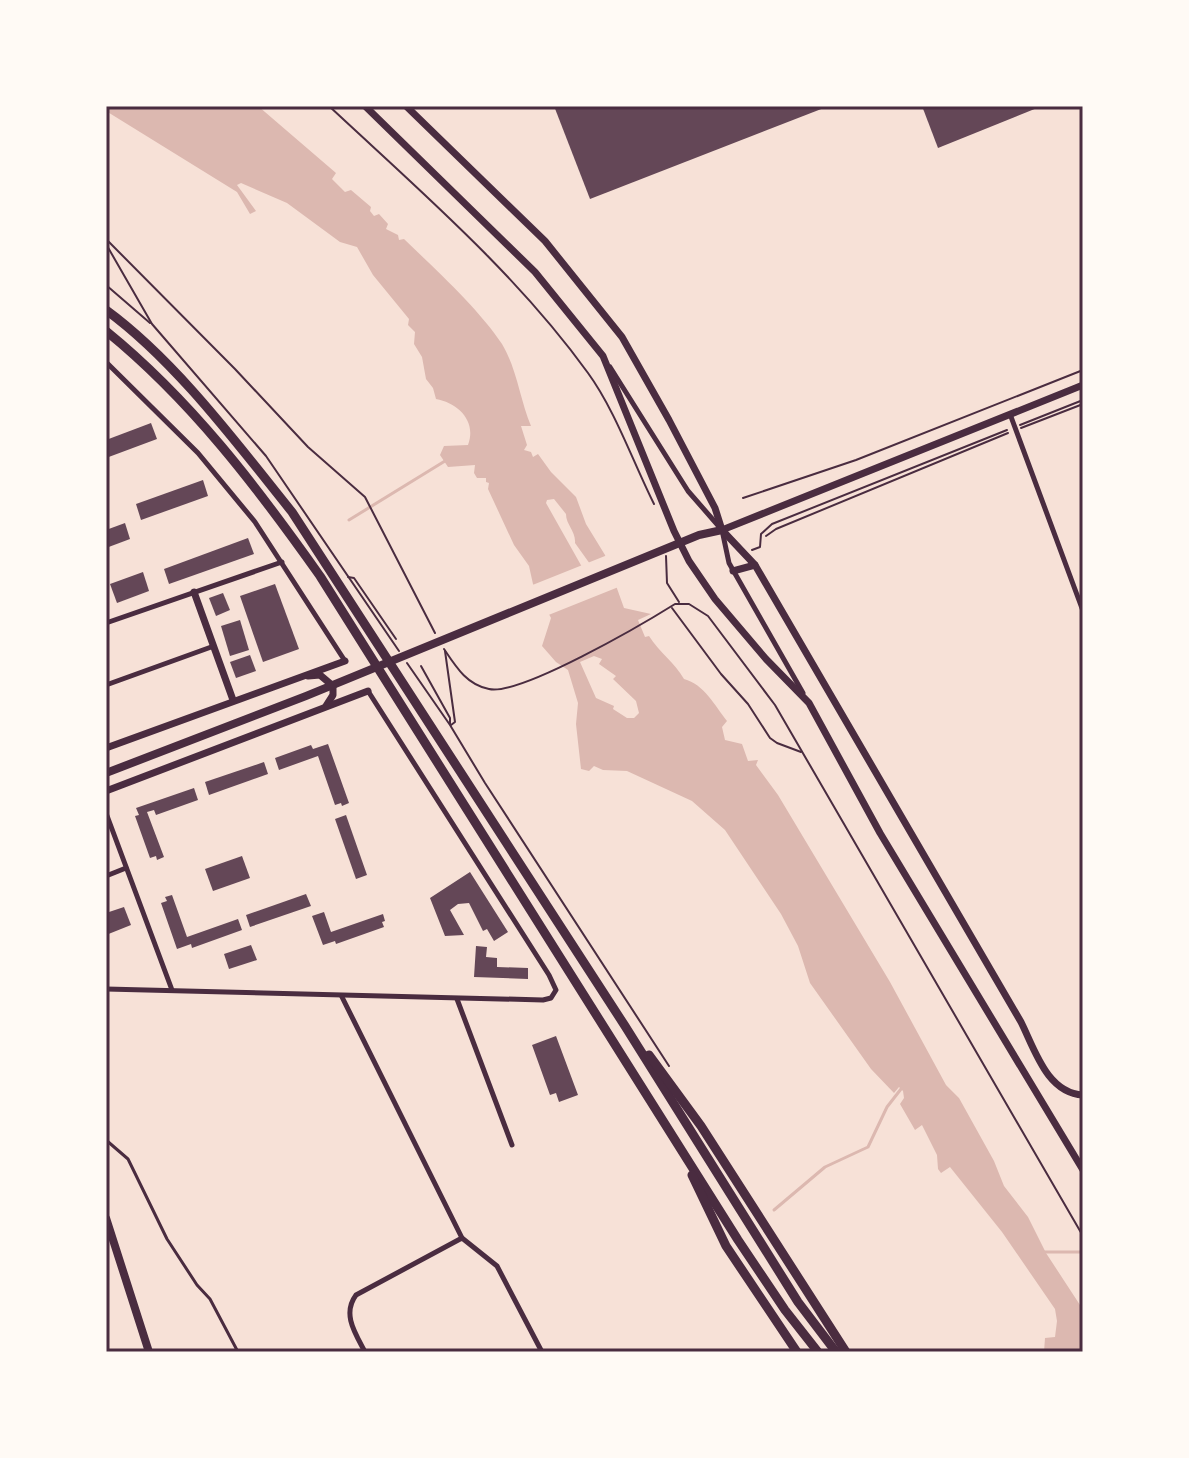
<svg xmlns="http://www.w3.org/2000/svg" width="1189" height="1458" font-family="Overpass,sans-serif">
	<rect width="100%" height="100%" fill="#f7e1d7"/>
	<path fill="#dcb8b0" fill-rule="evenodd" d="M106,106H258L336,173L332,179L345,192L351,190L371,207L370,211L374,216L379,214L388,224L386,229L398,235L399,240L404,239C435,269 479,309 502,344C517,369 520,400 531,426H521L527,445L524,450L531,452L533,457L538,454L551,472L576,497L586,524L605,555L624,608L651,614L638,620L645,637L649,636C659,652 675,663 684,679C704,684 715,706 727,721L722,727L725,740L742,744L748,761L758,760L756,765L778,795L890,982L946,1085L959,1098L994,1161L1004,1186L1028,1217L1046,1253L1080,1305L1083,1312V1352H1044L1045,1338L1055,1337L1057,1321L1055,1309L1002,1232L950,1167L941,1173L938,1169L937,1155L922,1125L915,1130L900,1104L904,1098L903,1091L899,1087L894,1093L871,1069L810,983L798,946L781,914L725,830L692,801L627,771L603,770L594,766L589,771L581,769L576,724L578,703L568,670L556,662L542,646L551,618L533,584L529,566L514,545L488,489L489,483L486,482V478H477L474,473L475,465L448,467L440,455L444,446L468,445C477,421 458,403 436,399L433,388L426,379L422,357L414,344L415,332L408,325L409,319L373,275L357,247L340,242L287,203L241,183L237,185L256,211L250,214L237,192L106,111ZM554,499L566,514C566,525 576,531 575,543L590,564L582,567L546,503L547,500ZM594,656L602,659L599,664L616,676L613,679L636,701L639,713L634,718H627L613,709L614,706L596,698L580,662Z"/>
	<polygon fill="#f7e1d7" points="610,554 621,586 546,616 530,586"/>
	<g fill="none" stroke-linecap="round" stroke-linejoin="round">
		<g stroke="#dcb8b0" stroke-width="3">
			<polyline points="349,520 445,461"/>
			<polyline points="774,1210 825,1167 868,1147 887,1107 901,1089"/>
			<polyline points="1043,1252 1083,1252"/>
		</g>
	</g>
	<g fill="#644757">
		<polygon points="554,106 829,106 590,199"/>
		<polygon points="922,106 1042,106 938,148"/>
		<polygon points="151,423 157,439 106,458 106,440"/>
		<polygon points="203,480 208,496 141,520 136,504"/>
		<polygon points="125,523 130,539 106,548 106,530"/>
		<polygon points="248,538 254,554 169,584 164,569"/>
		<polygon points="143,572 149,591 117,603 110,584"/>
		<polygon points="275,584 299,649 263,662 240,596"/>
		<polygon points="223,593 230,610 216,616 209,598"/>
		<polygon points="240,620 249,650 230,656 221,626"/>
		<polygon points="250,655 256,671 236,678 230,662"/>
		<polygon points="328,744 349,803 342,806 341,803 335,805 318,756 279,770 275,758 311,745 313,749"/>
		<polygon points="264,762 268,774 209,795 205,782"/>
		<polygon points="194,788 198,800 156,815 154,810 147,812 164,857 157,860 156,856 150,858 135,816 139,815 136,808"/>
		<polygon points="346,815 367,875 356,879 335,819"/>
		<polygon points="242,856 250,878 213,891 205,869"/>
		<polygon points="470,872 508,932 494,941 487,929 483,931 469,903 458,904 450,910 464,935 445,936 430,898"/>
		<polygon points="306,894 311,906 250,927 246,915"/>
		<polygon points="172,895 187,937 238,919 242,930 192,948 191,944 177,949 161,903 167,901 165,897"/>
		<polygon points="124,907 131,925 106,935 106,913"/>
		<polygon points="324,912 331,932 383,914 385,921 382,922 384,927 336,944 335,941 323,945 312,916"/>
		<polygon points="251,945 257,960 229,969 224,954"/>
		<polygon points="476,946 487,947 486,957 497,958 497,967 528,968 528,979 474,977"/>
		<polygon points="556,1036 578,1095 559,1102 556,1093 550,1095 532,1045"/>
	</g>
	<g fill="none" stroke-linecap="round" stroke-linejoin="round">
		<g stroke="#4a2c40" stroke-width="2">
			<path d="M329,106C419,190 515,272 588,373C615,410 633,462 654,504"/>
			<polyline points="106,239 235,369 308,447 365,497 435,633"/>
			<polyline points="106,244 152,324 266,456 399,651"/>
			<polyline points="106,285 150,323"/>
			<polyline points="1020,425 1083,400"/>
			<polyline points="1021,428 1083,404"/>
			<polyline points="743,498 856,460 1083,370"/>
			<polyline points="766,536 776,529 1008,433"/>
			<polyline points="752,550 760,547 761,534 772,524 1007,430"/>
			<polyline points="666,556 667,583 679,602"/>
			<polyline points="348,577 354,578 396,639"/>
			<polyline points="672,608 721,674 748,704 770,738 777,743 801,752"/>
			<path d="M444,649C456,667 467,685 489,689C520,696 643,624 675,604H689L708,616L775,705L1083,1236"/>
			<polyline points="445,651 455,722 451,725"/>
			<polyline points="407,663 450,725 485,783 669,1066"/>
			<polyline points="421,666 450,718 450,724"/>
		</g>
		<polyline stroke="#4a2c40" stroke-width="3" points="106,1140 128,1159 167,1239 197,1285 210,1299 238,1352"/>
		<g stroke="#4a2c40" stroke-width="5">
			<polyline points="106,362 198,453 255,522 345,661"/>
			<polyline points="610,367 688,491 722,530 729,563 803,693"/>
			<polyline points="1010,414 1083,611"/>
			<polyline points="106,623 282,562"/>
			<polyline points="106,685 214,646"/>
			<polyline points="106,813 172,990"/>
			<polyline points="106,876 126,868"/>
			<polyline points="106,989 543,1000 551,998 556,990 549,975 368,691"/>
			<polyline points="342,997 462,1238"/>
			<polyline points="457,999 512,1145"/>
			<path d="M365,1352C355,1333 342,1314 356,1295L462,1238L497,1266L542,1352"/>
		</g>
		<g stroke="#4a2c40" stroke-width="7">
			<polyline points="365,106 535,272 603,356 674,531 689,561 715,599 766,659 809,703 880,833 1083,1170"/>
			<polyline points="406,106 545,241 622,337 669,420 715,508 722,530"/>
			<polyline points="194,592 233,700"/>
		</g>
		<g stroke="#4a2c40" stroke-width="7">
			<path d="M1083,385L722,530L755,565L1021,1022C1035,1050 1047,1093 1083,1095"/>
			<polyline points="733,571 755,565"/>
			<polyline points="308,676 320,675 333,686 333,695 326,706"/>
			<polyline points="106,748 345,661"/>
			<polyline points="106,791 368,691"/>
		</g>
		<g stroke="#4a2c40" stroke-width="8">
			<polyline points="106,773 306,696 699,535 722,530"/>
			<polyline points="106,1218 149,1352"/>
		</g>
		<g stroke="#4a2c40" stroke-width="9">
			<path d="M106,310C176,361 238,445 292,512L625,1026L798,1302L836,1352"/>
			<path d="M106,331C191,400 257,487 320,576L738,1240L785,1310L818,1352"/>
			<polyline points="649,1055 701,1126 846,1352"/>
			<polyline points="692,1175 726,1246 797,1352"/>
		</g>
	</g>
	<rect width="1189" height="1458" fill="none" stroke="#fffaf5" stroke-width="216"/>
	<rect x="108" y="108" width="973" height="1242" fill="none" stroke="#4a2c40" stroke-width="3"/>
</svg>
